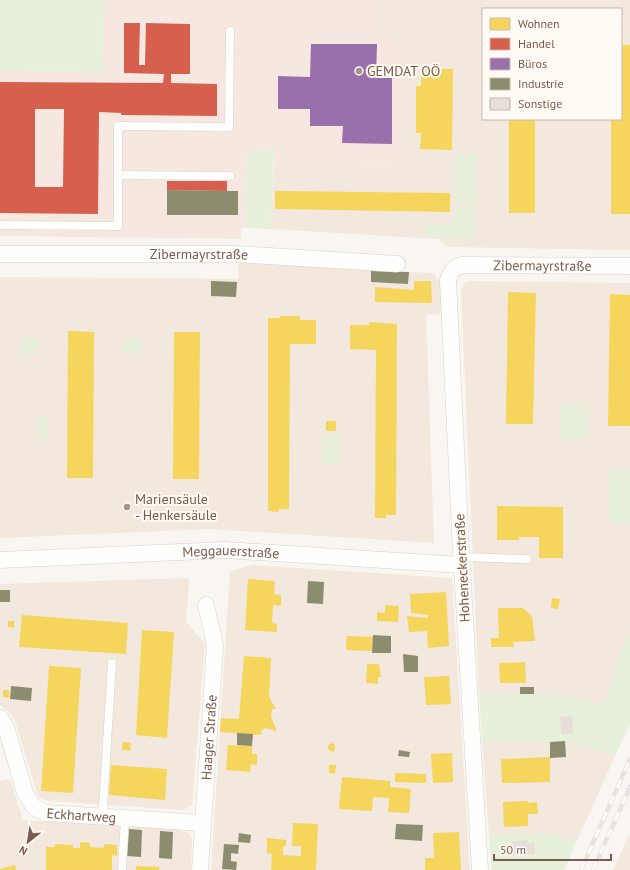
<svg xmlns="http://www.w3.org/2000/svg" width="630" height="870" font-family="'PT Sans',sans-serif">
	<rect width="100%" height="100%" fill="#f9f5f0"/>
	<g fill="#f2e8de" fill-rule="evenodd">
		<path d="M349,0H630V250L449,247L438,239L271,229L274,166L403,168L381,32L382,1ZM483,9H621V119H483Z"/>
		<polygon points="239,262 371,271 434,273 440,283 442,315 426,314 434,543 209,529 0,538 0,277 238,279"/>
		<polygon points="469,281 630,283 630,633 619,659 604,705 566,696 534,694 479,694 461,291 465,283"/>
		<polygon points="252,565 452,578 470,870 211,870 230,571"/>
		<polygon points="189,578 186,621 205,644 192,805 183,810 49,801 40,798 37,793 15,720 11,714 0,705 0,584"/>
		<polygon points="565,741 615,756 577,841 553,833 489,835 482,742"/>
		<polygon points="10,779 23,820 175,829 189,833 192,839 191,870 0,870 0,781"/>
		<polygon points="630,833 630,870 613,870"/>
	</g>
	<polygon fill="#f6e8e1" points="104,0 382,0 381,32 401,45 403,168 274,166 274,149 248,148 245,228 241,228 241,239 0,236 0,71 103,72"/>
	<g fill="#e7f0db">
		<polygon points="0,0 104,0 103,72 0,71"/>
		<polygon points="248,148 274,149 271,229 245,228"/>
		<polygon points="456,154 476,154 475,203 455,203"/>
		<polygon points="454,207 475,207 475,237 425,237 425,224 454,224"/>
		<polygon points="22,338 38,339 38,355 21,354"/>
		<polygon points="124,338 141,338 140,354 124,353"/>
		<polygon points="561,404 588,405 587,439 560,439"/>
		<polygon points="38,416 47,417 47,439 38,439"/>
		<rect x="323" y="435" width="16" height="29"/>
		<polygon points="610,470 630,470 630,524 609,524"/>
		<polygon points="630,633 630,724 615,756 565,741 482,742 479,694 534,694 566,696 604,705 619,659"/>
		<polygon points="553,833 577,841 564,870 492,870 489,835"/>
	</g>
	<g fill="#f6d55c">
		<polygon points="621,45 630,45 630,214 611,214 611,119 621,119"/>
		<polygon points="421,69 453,69 452,150 420,149 421,133 416,133 416,86 421,86"/>
		<rect x="509" y="119" width="26" height="94"/>
		<polygon points="275,191 450,193 450,212 275,209"/>
		<polygon points="414,281 431,281 432,303 375,302 375,287 414,290"/>
		<polygon points="508,292 536,293 533,424 506,424"/>
		<polygon points="610,294 630,295 630,426 608,426"/>
		<polygon points="280,316 300,316 300,320 316,320 316,344 290,344 289,509 279,509 279,512 268,511 268,318 280,318"/>
		<polygon points="369,322 397,324 396,515 386,515 386,518 375,518 376,350 350,349 350,325 369,325"/>
		<polygon points="68,331 94,332 93,478 67,478"/>
		<polygon points="174,332 200,332 199,479 173,479"/>
		<rect x="326" y="421" width="10" height="10"/>
		<polygon points="497,506 563,507 563,558 539,558 539,537 519,537 519,540 497,540"/>
		<polygon points="248,579 275,581 274,594 281,595 281,606 273,605 272,623 277,624 277,632 245,630"/>
		<polygon points="446,592 449,646 428,648 427,631 409,632 407,616 428,618 428,615 411,613 410,594"/>
		<polygon points="552,598 560,599 558,609 551,608"/>
		<polygon points="385,605 399,606 398,622 377,621 377,612 385,613"/>
		<polygon points="498,608 523,608 532,616 535,641 513,642 514,647 491,647 491,638 499,638"/>
		<polygon points="22,615 128,623 126,654 19,647"/>
		<polygon points="8,621 14,621 14,628 8,627"/>
		<polygon points="142,630 174,632 167,738 136,735"/>
		<polygon points="347,636 373,637 372,651 346,650"/>
		<polygon points="244,656 271,658 269,697 276,709 272,709 271,716 277,731 265,728 261,731 261,735 220,732 221,718 239,719"/>
		<polygon points="525,662 526,683 500,683 499,663"/>
		<polygon points="367,664 379,664 381,677 378,677 378,684 366,683"/>
		<polygon points="49,666 81,668 73,793 41,791"/>
		<polygon points="449,676 451,704 426,705 424,677"/>
		<polygon points="3,690 9,690 9,698 3,697"/>
		<polygon points="123,742 131,743 130,751 122,750"/>
		<polygon points="331,743 334,744 335,749 333,752 328,749 328,746"/>
		<polygon points="228,745 252,746 252,754 257,754 257,765 251,764 250,772 226,770"/>
		<polygon points="452,753 453,782 433,783 431,754"/>
		<polygon points="550,757 550,782 502,783 501,759"/>
		<polygon points="111,765 167,769 165,800 109,795"/>
		<polygon points="329,765 336,765 335,774 329,773"/>
		<polygon points="395,773 426,774 426,783 395,782"/>
		<polygon points="342,777 390,781 390,787 411,789 409,813 388,812 389,798 373,797 372,811 339,809"/>
		<polygon points="528,801 528,803 537,802 538,814 528,814 528,826 504,827 503,802"/>
		<polygon points="293,823 318,824 316,870 271,870 272,854 267,853 267,838 286,840 286,846 283,846 283,855 301,856 301,846 292,846"/>
		<polygon points="459,832 461,870 425,870 425,858 434,858 433,833"/>
		<polygon points="80,842 90,843 90,847 104,848 104,844 117,845 117,856 112,855 112,870 46,870 46,847 55,847 55,844 73,845 73,848 80,848"/>
		<polygon points="15,865 16,870 0,870 0,869"/>
		<polygon points="136,866 159,867 159,870 136,870"/>
	</g>
	<g fill="#d6604d" fill-rule="evenodd">
		<path d="M124,23H140L139,65H145L146,23L190,24V74H171V83L217,84V116L121,115V113L99,112L98,214L0,213V82L163,83L164,74L124,73ZM35,109H64L63,187H35Z"/>
		<polygon points="167,181 227,181 227,191 167,190"/>
	</g>
	<polygon fill="#9970ab" points="311,44 377,44 376,78 392,78 392,144 342,143 343,126 310,126 310,109 278,109 278,76 310,77"/>
	<g fill="#8c8c6e">
		<polygon points="167,190 238,191 238,215 167,215"/>
		<polygon points="371,271 409,272 408,284 371,282"/>
		<polygon points="211,281 237,282 236,297 211,296"/>
		<polygon points="308,581 324,582 323,604 307,603"/>
		<rect x="0" y="590" width="10" height="12"/>
		<polygon points="373,635 391,636 391,653 372,653"/>
		<polygon points="403,654 418,656 418,672 404,672"/>
		<polygon points="11,686 32,688 31,701 10,699"/>
		<rect x="520" y="687" width="14" height="7"/>
		<polygon points="237,733 253,734 252,746 237,745"/>
		<polygon points="565,741 566,757 550,758 550,742"/>
		<polygon points="399,750 410,752 409,757 398,756"/>
		<polygon points="396,824 423,825 422,841 395,839"/>
		<polygon points="129,829 142,830 141,857 127,856"/>
		<polygon points="160,831 173,832 172,859 159,858"/>
		<polygon points="239,833 251,835 250,843 238,842"/>
		<polygon points="224,844 239,845 238,854 231,853 231,861 237,862 236,870 222,869"/>
	</g>
	<g fill="#e6ded7">
		<polygon points="572,716 573,734 561,734 560,717"/>
		<polygon points="528,840 528,843 534,842 535,854 513,855 512,841"/>
	</g>
	<g fill="none" stroke-linecap="round" stroke-linejoin="round">
		<defs>
			<g id="lane">
				<polyline points="118,175 230,176"/>
				<polyline points="0,225 118,226 118,126 229,127 230,31"/>
				<polyline points="461,557 527,559"/>
				<polyline points="103,807 112,663"/>
				<polyline points="122,870 125,818"/>
			</g>
			<g id="street">
				<path id="s1" d="M0,254H236L397,264"/>
				<path id="s2" d="M0,560L225,550L461,565"/>
				<path id="s3" d="M0,718L6,727L25,793L34,807L46,813L202,823"/>
				<path id="s4" d="M200,870L215,645L206,605"/>
				<path id="s5" d="M480,870L461,552L448,280C451,272 453,268 461,265L630,266"/>
			</g>
		</defs>
		<use href="#lane" stroke="#d7d1cb" stroke-width="9"/>
		<use href="#street" stroke="#d7d1cb" stroke-width="17"/>
		<use href="#lane" stroke="#fefefd" stroke-width="8"/>
		<use href="#street" stroke="#fefefd" stroke-width="16"/>
		<defs>
			<g id="rail">
				<polyline points="581,870 630,759"/>
				<polyline points="593,870 630,787"/>
			</g>
		</defs>
		<use href="#rail" stroke="#e6e3e7" stroke-width="4.5"/>
		<use href="#rail" stroke="#fffaf3" stroke-width="3" stroke-dasharray="9" stroke-linecap="butt"/>
	</g>
	<g fill="#a69286" stroke="#fffaf3" stroke-width="1.5">
		<circle cx="359" cy="71" r="4"/>
		<circle cx="127" cy="507" r="4"/>
	</g>
	<g text-anchor="middle" dominant-baseline="central" stroke-width="4" stroke-linejoin="round" paint-order="stroke">
		<g font-size="14" fill="#7a5c4d" stroke="#fffaf3" text-anchor="start">
			<text x="367" y="71">GEMDAT OÖ</text>
			<text x="135" y="499">Mariensäule<tspan x="135" dy="16">- Henkersäule</tspan></text>
		</g>
		<g font-size="14" fill="#7a5c4d" stroke="#fffaf3">
			<text stroke="none"><textPath href="#s1" startOffset="199">Zibermayrstraße</textPath></text>
			<text stroke="none"><textPath href="#s5" startOffset="693">Zibermayrstraße</textPath></text>
			<text stroke="none"><textPath href="#s2" startOffset="231">Meggauerstraße</textPath></text>
			<text transform="translate(462 568) rotate(-93)">Hoheneckerstraße</text>
			<text stroke="none"><textPath href="#s4" startOffset="133">Haager Straße</textPath></text>
			<text stroke="none"><textPath href="#s3" startOffset="145">Eckhartweg</textPath></text>
		</g>
	</g>
	<rect x="482" y="8" width="140" height="112" fill="#fffaf3" stroke="#cabbb1"/>
	<rect x="490" y="18" width="20" height="12" fill="#f6d55c" stroke="#cabbb1"/>
	<text x="518" y="28" font-size="12" fill="#7a5c4d">Wohnen</text>
	<rect x="490" y="38" width="20" height="12" fill="#d6604d" stroke="#cabbb1"/>
	<text x="518" y="48" font-size="12" fill="#7a5c4d">Handel</text>
	<rect x="490" y="58" width="20" height="12" fill="#9970ab" stroke="#cabbb1"/>
	<text x="518" y="68" font-size="12" fill="#7a5c4d">Büros</text>
	<rect x="490" y="78" width="20" height="12" fill="#8c8c6e" stroke="#cabbb1"/>
	<text x="518" y="88" font-size="12" fill="#7a5c4d">Industrie</text>
	<rect x="490" y="98" width="20" height="12" fill="#e6ded7" stroke="#cabbb1"/>
	<text x="518" y="108" font-size="12" fill="#7a5c4d">Sonstige</text>
	<g transform="translate(28 842) rotate(210)" stroke="#fffaf3" stroke-width="3" paint-order="stroke">
	<path d="M0-3L7 15L0 10L-7 15Z" fill="#7a5c4d"/>
	<text y="-6" font-size="11" font-weight="bold" text-anchor="middle" fill="#7a5c4d">N</text>
	</g>
	<path d="M494 854v6h117v-6" fill="none" stroke="#7a5c4d" stroke-width="2"/>
	<text x="500" y="854" font-size="12" fill="#7a5c4d" stroke="#fffaf3" stroke-width="3" paint-order="stroke">50 m</text>
</svg>
